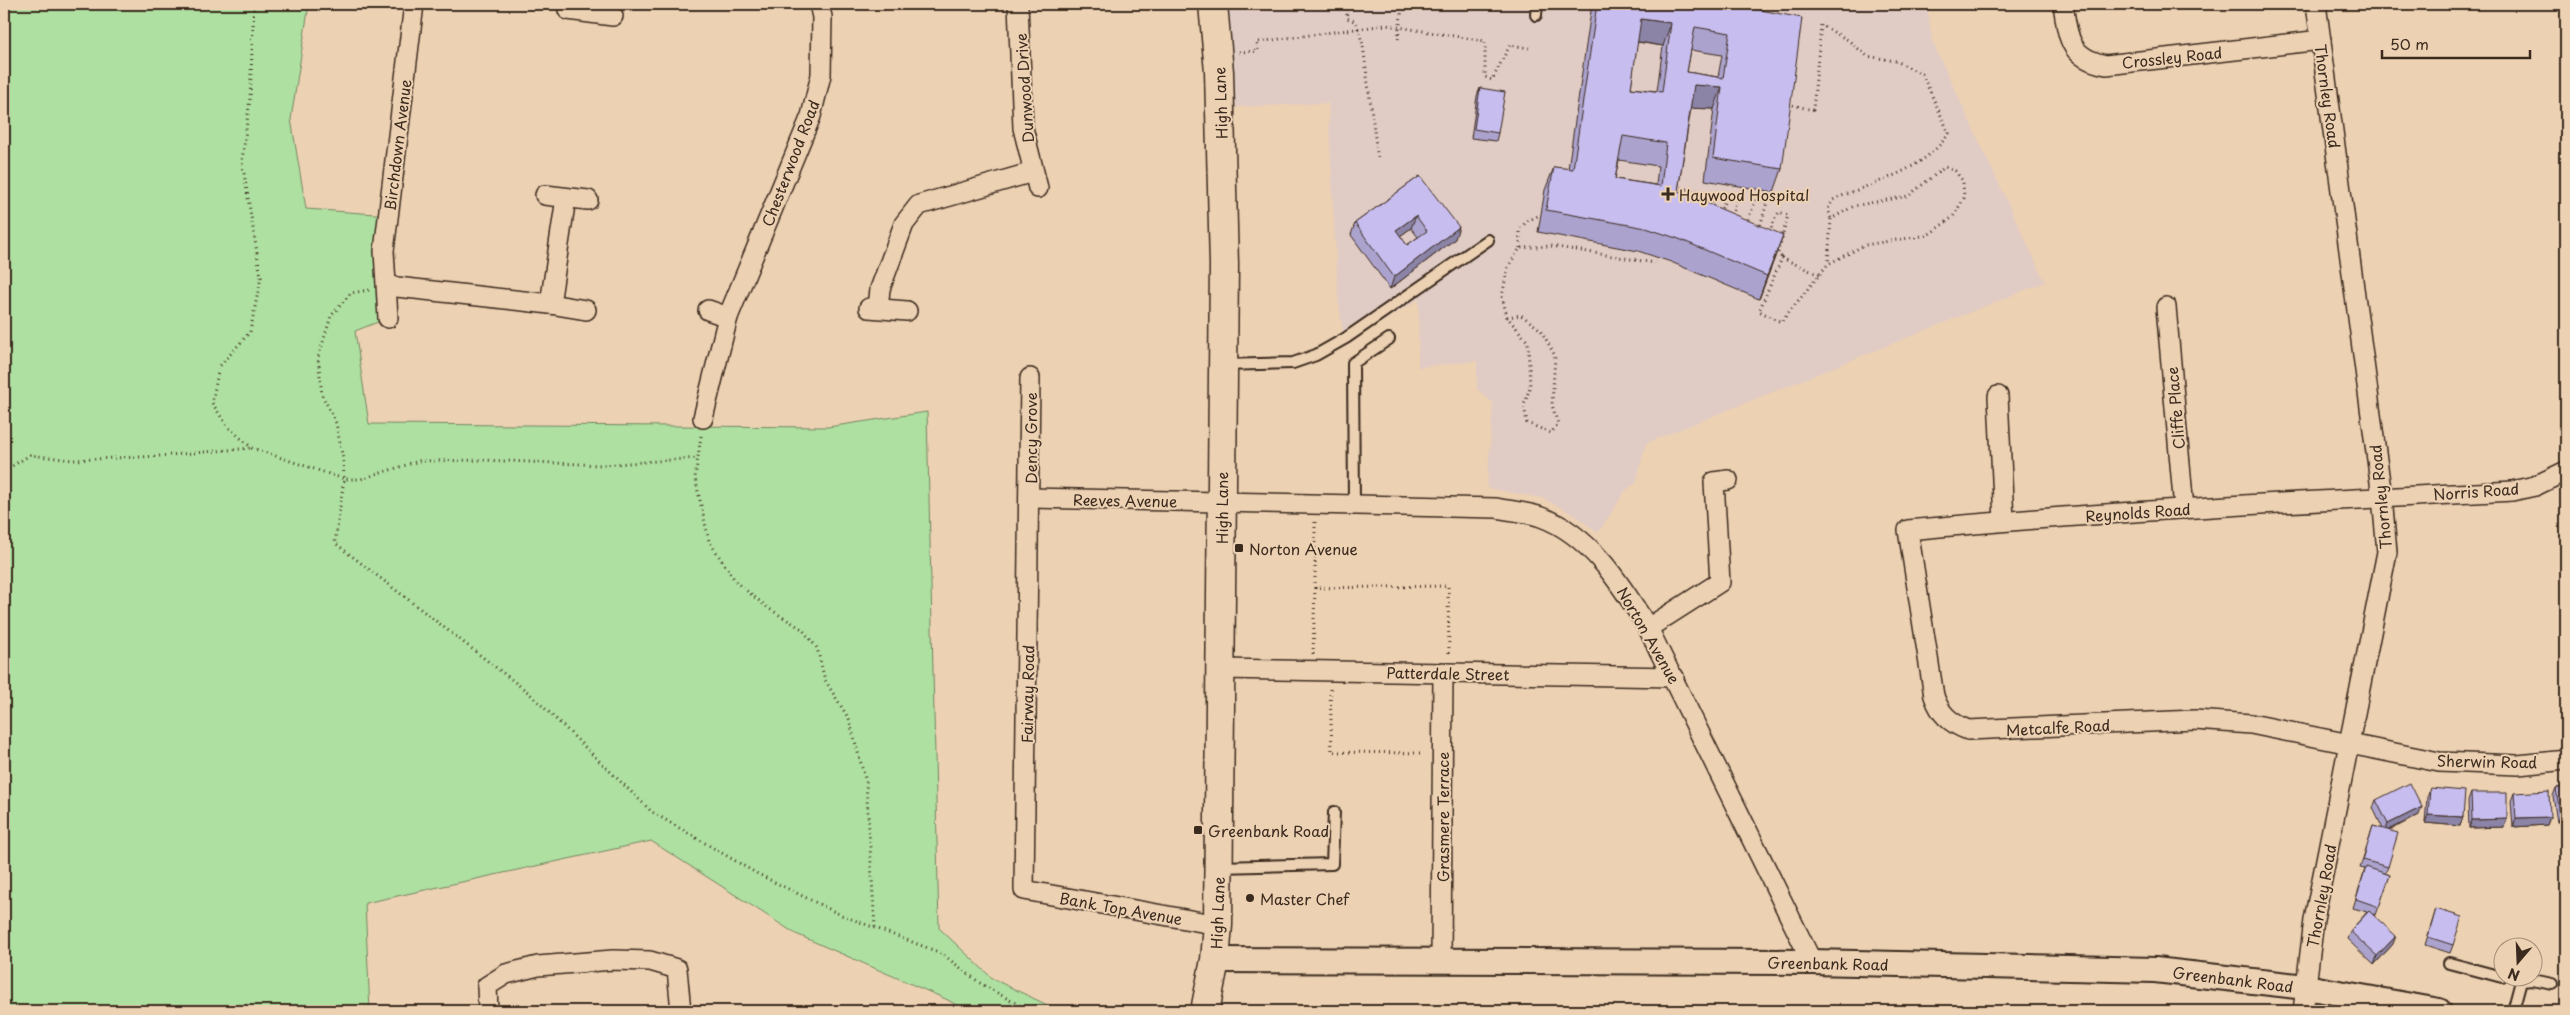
<svg xmlns="http://www.w3.org/2000/svg" width="2570" height="1015" font-family="'Playpen Sans',sans-serif">
	<rect width="100%" height="100%" fill="#ecd1b3"/>
	<filter id="ink" filterUnits="userSpaceOnUse"><feTurbulence type="fractalNoise" baseFrequency=".02" numOctaves="2"/><feDisplacementMap in="SourceGraphic" scale="10" xChannelSelector="R" yChannelSelector="G"/><feConvolveMatrix kernelMatrix="1 2 1 2 8 2 1 2 1" color-interpolation-filters="sRGB"/></filter>
	<g filter="url(#ink)">
		<polygon fill="#e1cbc5" points="1228,4 1927,4 1932,41 2045,282 1646,443 1636,483 1626,490 1598,533 1575,515 1542,498 1487,488 1493,403 1477,389 1477,361 1418,367 1419,299 1349,342 1343,333 1338,297 1328,103 1234,107"/>
		<polygon fill="#aee0a1" stroke="#748560" points="4,4 309,4 291,119 306,209 389,215 388,318 355,331 369,424 828,427 927,412 939,928 993,979 1060,1011 966,1011 948,1000 796,934 651,841 365,903 370,1011 4,1011"/>
		<g fill="none" stroke-linecap="round" stroke-linejoin="round">
			<defs>
				<g id="service">
					<polyline points="1536,15 1537,4"/>
					<polyline points="1223,365 1293,363 1316,355 1346,338 1488,240"/>
					<polyline points="1354,504 1353,363 1389,339"/>
					<polyline points="1220,867 1332,864 1334,812"/>
					<polyline points="2449,963 2502,977"/>
					<polyline points="2513,1011 2521,981 2533,980 2552,984"/>
				</g>
				<g id="minor">
					<polyline points="1018,4 1023,128 1038,188"/>
					<path d="M2063,4C2068,36 2068,58 2106,65L2321,40"/>
					<polyline points="568,10 613,16"/>
					<polyline points="545,195 588,200"/>
					<polyline points="388,286 550,304 586,310"/>
					<polyline points="550,304 566,198"/>
					<polyline points="2166,307 2184,509"/>
					<polyline points="869,308 907,311"/>
					<polyline points="878,308 880,289 904,224 919,205 1033,172"/>
					<polyline points="708,310 728,317"/>
					<polyline points="388,318 384,251 414,4"/>
					<polyline points="1030,378 1024,890 1218,925"/>
					<polyline points="1998,396 2004,521"/>
					<polyline points="703,418 728,317 811,116 821,75 822,17 819,4"/>
					<path d="M2566,471L2535,486L2512,491C2311,501 2109,511 1908,530L1934,696C1940,714 1950,723 1968,730L2195,720L2251,724L2439,762L2518,765L2566,760"/>
					<path d="M1030,498L1496,508C1510,511 1527,512 1541,517C1591,535 1622,586 1648,628L1812,962"/>
					<polyline points="1648,628 1720,582 1714,482 1728,480"/>
					<polyline points="1221,669 1674,677"/>
					<polyline points="1441,961 1443,672"/>
					<polyline points="488,1011 487,986 506,974 538,966 613,960 650,961 677,969 681,1011"/>
					<polyline points="2303,1011 2314,920 2387,552 2382,497 2316,4"/>
				</g>
				<polyline id="tertiary" points="1215,960 1812,962 2155,970 2306,987 2439,1011"/>
				<polyline id="primary" points="1205,1011 1215,960 1218,925 1224,265 1219,72 1213,4"/>
			</defs>
			<use href="#service" stroke="#3b2a1e" stroke-width="14"/>
			<use href="#minor" stroke="#3b2a1e" stroke-width="22"/>
			<use href="#tertiary" stroke="#3b2a1e" stroke-width="28"/>
			<use href="#primary" stroke="#3b2a1e" stroke-width="31"/>
			<g stroke="#3b2a1e" stroke-width="3" stroke-dasharray="1 4" stroke-linecap="butt">
				<polyline points="254,4 250,98 242,161 261,277 250,332 219,367 212,403 228,427 252,448 344,479 361,479 419,461 482,460 602,465 698,458"/>
				<polyline points="1346,4 1347,18 1356,22 1363,45 1378,161"/>
				<polyline points="1398,39 1402,8"/>
				<polyline points="1239,52 1258,51 1257,42 1386,25 1485,41 1485,77 1492,80 1510,45 1529,48"/>
				<path d="M1788,104L1813,110L1821,25L1848,40L1867,56L1896,61L1922,74L1949,133C1922,173 1874,181 1833,200L1828,209L1831,219"/>
				<polyline points="1682,188 1714,194 1711,207"/>
				<polyline points="1720,213 1727,194 1738,197 1732,216"/>
				<polyline points="1746,224 1756,200 1767,202 1760,227"/>
				<polyline points="1769,232 1779,212 1788,215 1778,253 1782,258"/>
				<polyline points="1520,248 1520,229 1527,221 1538,216"/>
				<polyline points="1819,275 1782,258 1759,311 1781,322 1828,264 1865,245 1928,235 1953,217 1964,198 1963,181 1955,171 1945,167 1908,196 1854,206 1831,219 1828,264"/>
				<polyline points="369,290 351,293 331,316 318,358 322,395 336,423 343,459 344,479 335,543 529,693 652,812 756,873 841,915 941,953 980,983 1029,1011"/>
				<polyline points="1507,317 1521,315 1541,330 1555,356 1552,405 1558,424 1551,433 1527,423 1524,405 1530,387 1528,342 1507,317 1502,296 1508,267 1520,248 1551,246 1655,263"/>
				<polyline points="701,436 695,478 709,541 736,582 768,608 802,629 817,648 825,680 849,719 866,782 875,927"/>
				<polyline points="4,471 30,455 73,460 159,456 251,448"/>
				<polyline points="1315,522 1315,588"/>
				<polyline points="1313,654 1315,588 1448,586 1449,654"/>
				<polyline points="1330,689 1332,752 1424,753"/>
			</g>
			<use href="#service" stroke="#ecd1b3" stroke-width="10"/>
			<use href="#minor" stroke="#ecd1b3" stroke-width="19"/>
			<use href="#tertiary" stroke="#ecd1b3" stroke-width="24"/>
			<use href="#primary" stroke="#ecd1b3" stroke-width="28"/>
		</g>
		<g fill="#aba3ce" stroke="#3b2a1e" fill-rule="evenodd">
			<path d="M1592,4H1745V7L1782,169L1774,192L1705,180L1714,109L1691,108L1678,191L1775,257L1759,299L1671,262L1638,251L1538,232L1545,190L1554,167L1568,169ZM1637,42L1663,46L1657,91L1631,88ZM1691,50L1722,55L1718,77L1687,72ZM1619,160L1658,166L1656,185L1615,179Z"/>
			<polygon points="1480,88 1498,133 1496,141 1471,138 1477,96"/>
			<path d="M1420,176L1455,239L1390,289L1351,235L1355,223ZM1411,228L1418,237L1407,245L1400,236Z"/>
			<polygon points="2566,787 2566,820 2557,822 2553,796 2556,788"/>
			<polygon points="2430,788 2463,817 2460,826 2425,823 2427,797"/>
			<polygon points="2471,793 2504,827 2469,828 2468,801"/>
			<polygon points="2514,793 2550,817 2547,825 2513,827 2511,801"/>
			<polygon points="2376,800 2419,815 2389,831 2388,867 2385,873 2390,875 2376,915 2373,914 2393,944 2374,965 2347,939 2350,931 2367,912 2353,908 2365,869 2360,868 2373,826 2383,829 2373,808"/>
			<polygon points="2436,909 2453,945 2450,953 2425,945"/>
		</g>
		<g fill="#8b84a7" stroke="#3b2a1e">
			<polygon points="1641,19 1671,23 1663,46 1633,41"/>
			<polygon points="1694,85 1722,87 1714,109 1686,108"/>
			<polygon points="1416,216 1411,228 1392,242 1396,230"/>
			<polygon points="1459,227 1455,239 1390,289 1394,277"/>
			<polygon points="1783,235 1775,257 1759,299 1767,276"/>
			<polygon points="2422,807 2419,815 2385,832 2388,824"/>
			<polygon points="2566,813 2566,820 2557,822 2560,814"/>
			<polygon points="2428,815 2463,817 2460,826 2425,823"/>
			<polygon points="2550,817 2547,825 2513,827 2516,818"/>
			<polygon points="2507,819 2504,827 2469,828 2472,820"/>
			<polygon points="2396,936 2393,944 2374,965 2377,956"/>
		</g>
		<g fill="#c7bdef" stroke="#3b2a1e" fill-rule="evenodd">
			<path d="M1597,4H1745V7L1802,18L1782,169L1713,158L1722,87L1694,85L1678,191L1783,235L1767,276L1679,239L1646,228L1546,210L1554,167L1573,169ZM1641,19L1671,23L1662,92L1631,88ZM1695,27L1730,33L1723,78L1687,72ZM1623,136L1666,143L1661,186L1615,179Z"/>
			<polygon points="1480,88 1505,92 1498,133 1474,129"/>
			<path d="M1420,176L1459,227L1394,277L1355,223ZM1416,216L1427,231L1407,245L1396,230Z"/>
			<polygon points="2410,783 2422,807 2388,824 2376,800"/>
			<polygon points="2566,787 2566,813 2560,814 2556,788"/>
			<polygon points="2430,788 2465,791 2463,817 2428,815"/>
			<polygon points="2549,791 2550,817 2516,818 2514,793"/>
			<polygon points="2471,793 2507,793 2507,819 2472,820"/>
			<polygon points="2373,826 2398,833 2388,867 2363,860"/>
			<polygon points="2366,867 2390,875 2379,907 2356,899"/>
			<polygon points="2436,909 2462,917 2453,945 2428,937"/>
			<polygon points="2369,911 2396,936 2377,956 2350,931"/>
		</g>
	</g>
	<g fill="#3b2a1e" stroke="#ecd1b3" stroke-width="2">
		<path d="M1665.5 186.5h5v5h5v5h-5v5h-5v-5h-5v-5h5z"/>
		<rect x="1234" y="543" width="10" height="10" rx="2.5"/>
		<rect x="1193" y="825" width="10" height="10" rx="2.5"/>
		<circle cx="1250" cy="898" r="5"/>
	</g>
	<g text-anchor="middle" dominant-baseline="central" stroke-width="4" stroke-linejoin="round" paint-order="stroke">
		<g font-size="15" fill="#3b2a1e" stroke="#ecd1b3">
			<text transform="translate(2172 57) rotate(-6)">Crossley Road</text>
			<text transform="translate(1024 88) rotate(-94)">Dunwood Drive</text>
			<text transform="translate(2328 96) rotate(82)">Thornley Road</text>
			<text transform="translate(1220 103) rotate(-92)">High Lane</text>
			<text transform="translate(397 145) rotate(-83)">Birchdown Avenue</text>
			<text transform="translate(790 163) rotate(-69)">Chesterwood Road</text>
			<text transform="translate(2175 408) rotate(-95)">Cliffe Place</text>
			<text transform="translate(1030 438) rotate(-90)">Dency Grove</text>
			<text transform="translate(2476 491) rotate(-4)">Norris Road</text>
			<text transform="translate(2380 497) rotate(-96)">Thornley Road</text>
			<text transform="translate(1125 500) rotate(1)">Reeves Avenue</text>
			<text transform="translate(1221 508) rotate(-90)">High Lane</text>
			<text transform="translate(2138 512) rotate(-4)">Reynolds Road</text>
			<text transform="translate(1649 635) rotate(60)">Norton Avenue</text>
			<text transform="translate(1448 673) rotate(1)">Patterdale Street</text>
			<text transform="translate(1027 694) rotate(-89)">Fairway Road</text>
			<text transform="translate(2058 727) rotate(-3)">Metcalfe Road</text>
			<text transform="translate(2487 761) rotate(1)">Sherwin Road</text>
			<text transform="translate(1442 817) rotate(-90)">Grasmere Terrace</text>
			<text transform="translate(2321 896) rotate(-80)">Thornley Road</text>
			<text transform="translate(1121 908) rotate(10)">Bank Top Avenue</text>
			<text transform="translate(1217 913) rotate(-88)">High Lane</text>
			<text transform="translate(1828 963) rotate(1)">Greenbank Road</text>
			<text transform="translate(2233 979) rotate(7)">Greenbank Road</text>
		</g>
		<g font-size="15" fill="#3b2a1e" stroke="#ecd1b3" text-anchor="start">
			<text x="1679" y="194">Haywood Hospital</text>
			<text x="1249" y="548">Norton Avenue</text>
			<text x="1208" y="830">Greenbank Road</text>
			<text x="1260" y="898">Master Chef</text>
		</g>
	</g>
	<rect width="2570" height="1015" fill="none" stroke="#ecd1b3" stroke-width="20"/>
	<rect x="10" y="10" width="2550" height="995" fill="none" stroke="#3b2a1e" stroke-width="2" filter="url(#ink)"/>
	<g transform="translate(2518 962) rotate(199)"><circle r="24" fill="#ecd1b3" stroke="#a58e77"/>
	<path d="M0-4L9 19L0 12L-9 19Z" fill="#3b2a1e"/>
	<text y="-8" font-size="14" font-weight="bold" text-anchor="middle" fill="#3b2a1e">N</text>
	</g>
	<path d="M2382 50v8h148v-8" fill="none" stroke="#3b2a1e" stroke-width="2.5"/>
	<text x="2390" y="50" font-size="15" fill="#3b2a1e" stroke="#ecd1b3" stroke-width="4" paint-order="stroke">50 m</text>
</svg>
